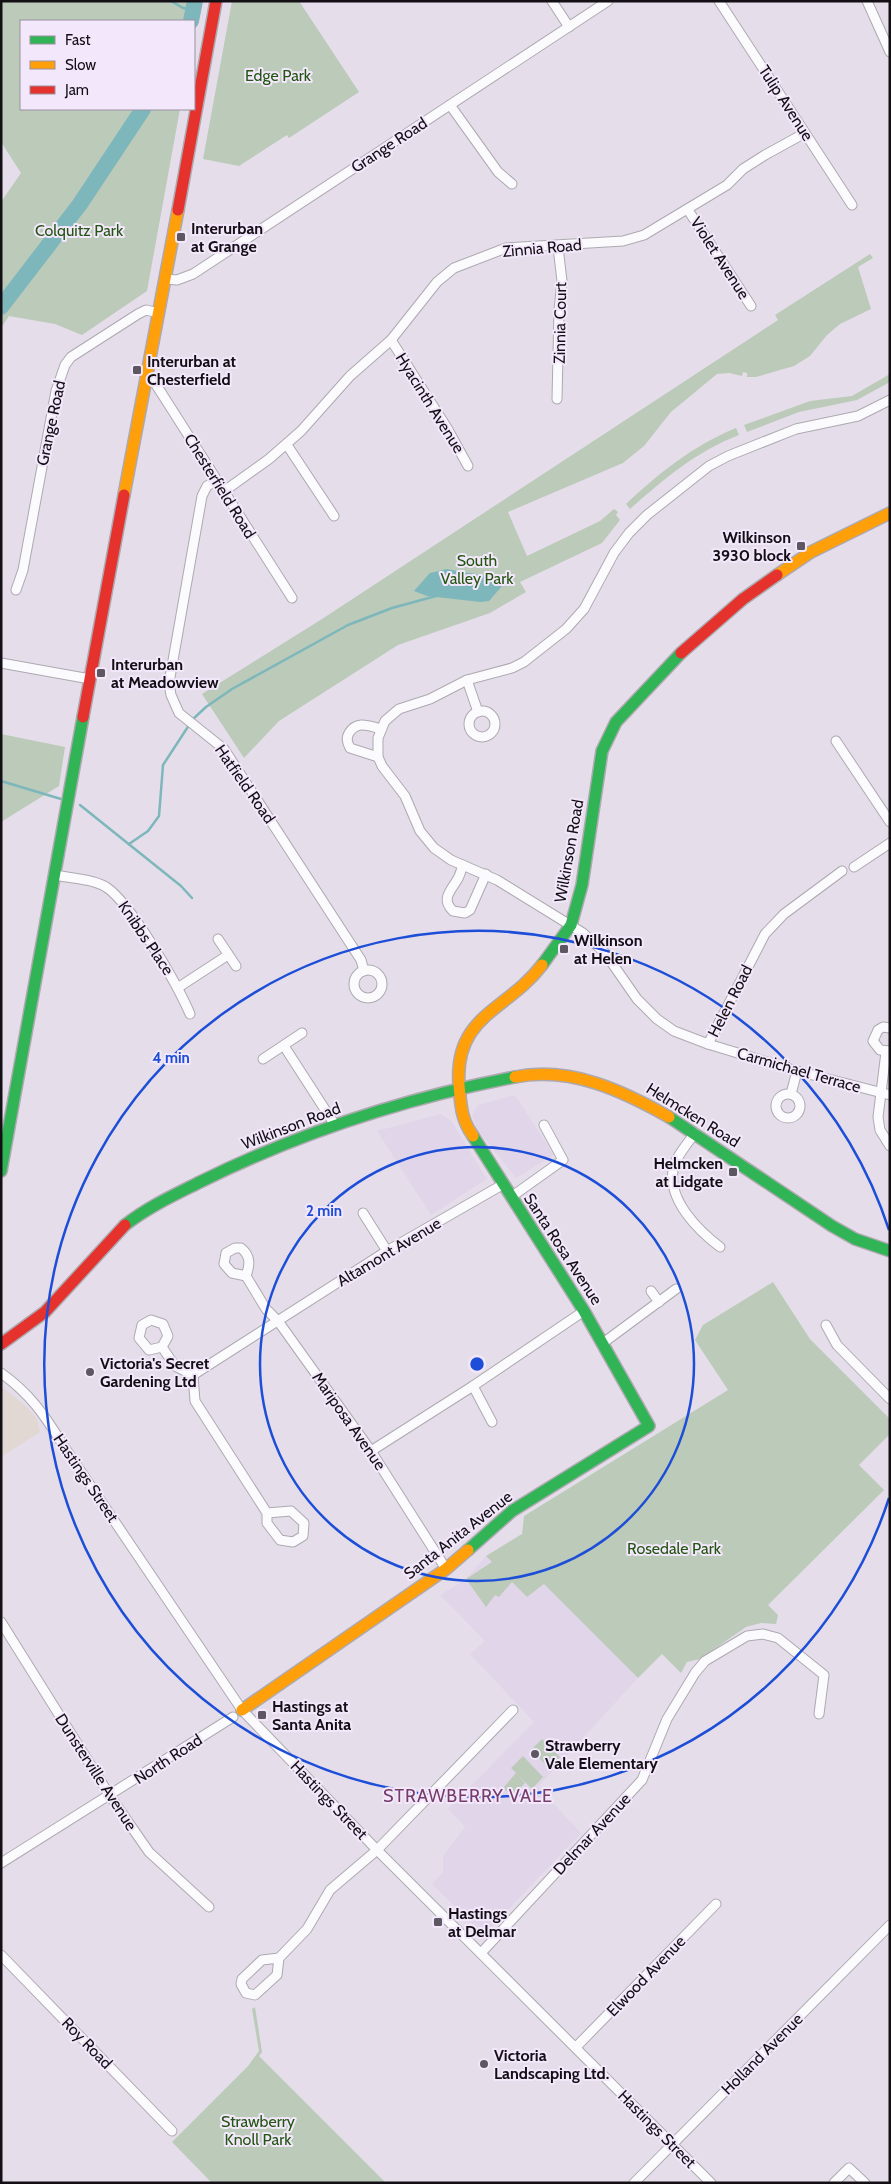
<svg xmlns="http://www.w3.org/2000/svg" width="891" height="2184" font-family="Cabin,sans-serif">
	<rect width="100%" height="100%" fill="#e5deea"/>
	<polygon fill="#e2d8d3" points="1,1386 27,1407 37,1419 40,1432 1,1457"/>
	<g fill="#e1d5e9">
		<polygon points="515,1095 554,1155 516,1178 476,1128 472,1115 478,1105"/>
		<polygon points="440,1114 451,1121 487,1179 431,1215 377,1131"/>
		<polygon points="486,1556 527,1597 544,1584 638,1678 538,1787 581,1833 484,1935 432,1884 443,1872 443,1856 465,1827 448,1809 534,1722 470,1654 485,1641 440,1595 466,1579"/>
	</g>
	<g fill="#bbcab9">
		<polygon points="1,1 200,1 194,35 194,21 21,21 21,109 180,109 147,291 82,335 55,324 9,316 1,328 1,202 21,173 1,142"/>
		<polygon points="232,1 299,1 359,92 289,138 287,135 239,166 203,159"/>
		<polygon points="870,254 873,258 858,267 871,309 840,324 827,335 810,356 794,366 756,377 747,377 747,373 743,372 742,376 729,373 717,374 671,412 644,446 623,463 508,512 527,556 600,521 614,509 618,512 616,515 620,520 602,543 520,582 526,592 490,613 398,645 279,721 244,758 202,694 322,619 778,320 775,315"/>
		<polygon points="890,374 890,382 857,400 799,412 747,432 744,425 810,401 852,396"/>
		<path d="M736,428L739,435C697,451 664,479 630,509L626,504C659,473 694,445 736,428Z"/>
		<polygon points="1,734 65,747 59,786 1,822"/>
		<polygon points="773,1282 810,1339 890,1419 890,1434 859,1465 884,1490 768,1605 778,1615 776,1624 761,1623 746,1627 700,1659 687,1662 681,1673 662,1654 638,1678 544,1584 527,1597 512,1582 499,1597 495,1595 486,1607 466,1579 492,1562 486,1556 522,1534 524,1516 728,1390 695,1340 703,1325"/>
		<polygon points="542,1739 560,1757 549,1768 531,1750"/>
		<polygon points="523,1756 543,1777 532,1789 516,1773 525,1783 512,1796 503,1788 516,1773 511,1768"/>
		<polygon points="255,2007 262,2052 259,2056 386,2183 212,2183 172,2142 248,2066 259,2051 252,2009"/>
	</g>
	<polygon fill="#7db7bc" points="447,569 498,578 502,586 489,601 481,602 427,596 414,591 430,573"/>
	<g fill="none" stroke-linecap="round" stroke-linejoin="round">
		<g stroke="#7db7bc" stroke-width="2.5">
			<polyline points="171,1 183,8 194,10"/>
			<polyline points="1,781 61,799"/>
			<polyline points="80,805 181,886 192,898"/>
			<polyline points="129,844 148,831 159,816 163,765 193,719 206,707 232,689 348,625 392,608 436,596"/>
		</g>
		<g stroke="#7db7bc" stroke-width="16">
			<polyline points="191,21 195,1"/>
			<polyline points="1,307 80,204 143,109"/>
		</g>
		<defs>
			<g id="street">
				<polyline points="552,1 569,27"/>
				<polyline points="719,1 852,205"/>
				<polyline points="867,1 890,52"/>
				<polyline points="450,105 498,172 512,184"/>
				<polyline points="688,210 751,306"/>
				<polyline points="166,279 177,280 193,274 608,1"/>
				<polyline points="391,340 447,428 468,466"/>
				<polyline points="145,380 155,383 292,598"/>
				<polyline points="557,399 559,310 562,281 558,247"/>
				<polyline points="287,445 334,516"/>
				<polyline points="216,481 207,486 202,496 169,683 171,695 179,713 224,749 361,960 364,971"/>
				<polyline points="223,492 269,459 301,431 350,376 391,340 437,282 454,268 506,248 623,241 644,235 727,185 743,169 765,155 805,133"/>
				<polyline points="16,590 23,570 56,391 65,365 71,357 138,314 146,310 159,313"/>
				<polyline points="1,663 90,679"/>
				<polyline points="467,680 478,712"/>
				<circle cx="482" cy="724" r="13"/>
				<polyline points="836,741 890,822"/>
				<path d="M378,757L350,748C347,742 346,738 349,733C357,720 369,726 381,729"/>
				<path d="M463,865C461,870 460,876 457,880C450,892 441,899 453,911L465,913L470,910L486,874"/>
				<polyline points="854,867 890,843"/>
				<polyline points="842,871 784,914 765,934 708,1044 674,1031 657,1019 637,999 605,953 583,933 497,880 451,860 434,848 420,831 405,796 382,766 378,757 378,738 385,721 399,709 430,699 467,680 512,668 524,662 566,629 584,609 614,553 629,533 647,515 709,466 728,456 796,429 858,416 890,400"/>
				<path d="M54,875C71,878 92,879 106,887C131,903 178,986 190,1014"/>
				<polyline points="218,939 236,966"/>
				<circle cx="368" cy="984" r="14"/>
				<polyline points="179,987 228,955"/>
				<polyline points="890,1028 883,1027 878,1030 873,1041 880,1050 890,1051"/>
				<polyline points="708,1044 797,1071 890,1095"/>
				<polyline points="284,1046 335,1125"/>
				<polyline points="886,1052 878,1117 880,1130 890,1146"/>
				<polyline points="263,1059 302,1033"/>
				<circle cx="788" cy="1106" r="12"/>
				<polyline points="791,1094 797,1071"/>
				<path d="M695,1133C688,1143 674,1159 673,1170C668,1201 699,1231 720,1247"/>
				<polyline points="511,1197 563,1160 544,1125"/>
				<polyline points="363,1213 387,1251"/>
				<path d="M235,1248H241C251,1256 250,1265 246,1276L232,1273L224,1264L226,1253Z"/>
				<polyline points="246,1276 266,1309 278,1321 371,1451 446,1569"/>
				<polyline points="651,1291 659,1302"/>
				<polyline points="826,1325 837,1345 890,1399"/>
				<polyline points="603,1343 676,1289"/>
				<polyline points="162,1347 149,1350 139,1338 142,1325 151,1320 163,1324 168,1336 162,1347 175,1366 193,1375"/>
				<path d="M1,1373C30,1394 44,1414 63,1445L242,1710L377,1850L711,2183"/>
				<polyline points="193,1375 387,1251 502,1185"/>
				<polyline points="193,1375 195,1401 267,1513 267,1523 280,1540 293,1542 303,1536 304,1523 291,1511 267,1513"/>
				<polyline points="473,1386 492,1422"/>
				<polyline points="371,1451 473,1386 584,1311"/>
				<polyline points="1,1622 110,1796 149,1852 209,1907"/>
				<polyline points="1,1863 233,1717"/>
				<polyline points="481,1953 642,1780 667,1719 695,1673 705,1661 747,1636 763,1634 778,1638 824,1675 819,1714"/>
				<polyline points="1,1955 172,2131"/>
				<polyline points="279,1958 277,1975 255,1995 246,1993 241,1984 242,1979 262,1960 279,1958 307,1929 330,1890 377,1850 513,1710"/>
				<polyline points="576,2047 716,1904"/>
				<polyline points="634,2183 890,1925"/>
				<polyline points="834,2183 849,2168 865,2183"/>
			</g>
			<g id="fast">
				<polyline points="542,965 571,925 582,885 602,751 616,722 681,653"/>
				<polyline points="669,1117 832,1226 855,1239 890,1251"/>
				<polyline points="1,1171 83,717"/>
				<path d="M125,1225C148,1207 174,1195 200,1182C299,1133 407,1098 515,1077"/>
				<polyline points="468,1550 512,1511 649,1426 584,1311 473,1136"/>
			</g>
			<g id="slow">
				<polyline points="124,495 178,210"/>
				<polyline points="777,575 811,552 890,513"/>
				<path d="M515,1077C571,1066 623,1091 669,1117"/>
				<path d="M473,1136C461,1119 461,1106 459,1085C454,1015 507,1011 542,965"/>
				<polyline points="242,1710 446,1569 468,1550"/>
			</g>
			<g id="jam">
				<polyline points="178,210 216,1"/>
				<polyline points="681,653 743,599 777,575"/>
				<polyline points="83,717 124,495"/>
				<polyline points="1,1344 45,1312 125,1225"/>
			</g>
		</defs>
		<use href="#street" stroke="#ada9b1" stroke-width="11"/>
		<use href="#fast" stroke="#ada9b1" stroke-width="14"/>
		<use href="#slow" stroke="#ada9b1" stroke-width="14"/>
		<use href="#jam" stroke="#ada9b1" stroke-width="14"/>
		<use href="#street" stroke="#fbfafc" stroke-width="9"/>
		<use href="#fast" stroke="#30b455" stroke-width="11"/>
		<use href="#slow" stroke="#ff9f0a" stroke-width="11"/>
		<use href="#jam" stroke="#e5322d" stroke-width="11"/>
	</g>
	<g fill="none" stroke="#1d4ed8" stroke-width="2.5">
		<circle cx="477" cy="1364" r="217"/>
		<path d="M889 1498A433 433 0 1 1 889 1230"/>
	</g>
	<g fill="#5c5760" stroke="#f3e7fb" stroke-width="2">
		<rect x="176" y="232" width="10" height="10" rx="2.5"/>
		<rect x="132" y="365" width="10" height="10" rx="2.5"/>
		<rect x="796" y="541" width="10" height="10" rx="2.5"/>
		<rect x="96" y="668" width="10" height="10" rx="2.5"/>
		<rect x="559" y="944" width="10" height="10" rx="2.5"/>
		<rect x="728" y="1167" width="10" height="10" rx="2.5"/>
		<circle cx="90" cy="1372" r="5"/>
		<rect x="257" y="1710" width="10" height="10" rx="2.5"/>
		<circle cx="535" cy="1754" r="5"/>
		<rect x="433" y="1917" width="10" height="10" rx="2.5"/>
		<circle cx="484" cy="2064" r="5"/>
	</g>
	<g text-anchor="middle" dominant-baseline="central" stroke-width="4" stroke-linejoin="round" paint-order="stroke">
		<g font-size="16" fill="#225510" stroke="#f3e7fb">
			<text x="278" y="75">Edge Park</text>
			<text x="79" y="230">Colquitz Park</text>
			<text x="477" y="560">South<tspan x="477" dy="18">Valley Park</tspan></text>
			<text x="674" y="1548">Rosedale Park</text>
			<text x="258" y="2121">Strawberry<tspan x="258" dy="18">Knoll Park</tspan></text>
		</g>
		<g font-size="16" fill="#130f15" stroke="#f3e7fb">
			<text transform="translate(786 103) rotate(57)">Tulip Avenue</text>
			<text transform="translate(389 145) rotate(-33)">Grange Road</text>
			<text transform="translate(542 248) rotate(-5)">Zinnia Road</text>
			<text transform="translate(720 258) rotate(57)">Violet Avenue</text>
			<text transform="translate(560 323) rotate(-89)">Zinnia Court</text>
			<text transform="translate(430 403) rotate(58)">Hyacinth Avenue</text>
			<text transform="translate(51 423) rotate(-78)">Grange Road</text>
			<text transform="translate(220 486) rotate(58)">Chesterfield Road</text>
			<text transform="translate(245 784) rotate(55)">Hatfield Road</text>
			<text transform="translate(569 851) rotate(-80)">Wilkinson Road</text>
			<text transform="translate(146 938) rotate(56)">Knibbs Place</text>
			<text transform="translate(730 1001) rotate(-63)">Helen Road</text>
			<text transform="translate(799 1070) rotate(16)">Carmichael Terrace</text>
			<text transform="translate(693 1115) rotate(32)">Helmcken Road</text>
			<text transform="translate(291 1126) rotate(-21)">Wilkinson Road</text>
			<text transform="translate(563 1249) rotate(57)">Santa Rosa Avenue</text>
			<text transform="translate(389 1252) rotate(-31)">Altamont Avenue</text>
			<text transform="translate(349 1421) rotate(55)">Mariposa Avenue</text>
			<text transform="translate(86 1478) rotate(56)">Hastings Street</text>
			<text transform="translate(458 1535) rotate(-38)">Santa Anita Avenue</text>
			<text transform="translate(168 1759) rotate(-33)">North Road</text>
			<text transform="translate(96 1772) rotate(57)">Dunsterville Avenue</text>
			<text transform="translate(329 1800) rotate(46)">Hastings Street</text>
			<text transform="translate(592 1834) rotate(-47)">Delmar Avenue</text>
			<text transform="translate(646 1976) rotate(-46)">Elwood Avenue</text>
			<text transform="translate(87 2043) rotate(46)">Roy Road</text>
			<text transform="translate(762 2054) rotate(-45)">Holland Avenue</text>
			<text transform="translate(657 2129) rotate(45)">Hastings Street</text>
		</g>
		<g font-size="16" font-weight="bold" fill="#130f15" stroke="#f3e7fb" text-anchor="start">
			<text x="191" y="228">Interurban<tspan x="191" dy="18">at Grange</tspan></text>
			<text x="147" y="361">Interurban at<tspan x="147" dy="18">Chesterfield</tspan></text>
			<text x="791" y="537" text-anchor="end">Wilkinson<tspan x="791" dy="18">3930 block</tspan></text>
			<text x="111" y="664">Interurban<tspan x="111" dy="18">at Meadowview</tspan></text>
			<text x="574" y="940">Wilkinson<tspan x="574" dy="18">at Helen</tspan></text>
			<text x="723" y="1163" text-anchor="end">Helmcken<tspan x="723" dy="18">at Lidgate</tspan></text>
			<text x="100" y="1363">Victoria's Secret<tspan x="100" dy="18">Gardening Ltd</tspan></text>
			<text x="272" y="1706">Hastings at<tspan x="272" dy="18">Santa Anita</tspan></text>
			<text x="545" y="1745">Strawberry<tspan x="545" dy="18">Vale Elementary</tspan></text>
			<text x="448" y="1913">Hastings<tspan x="448" dy="18">at Delmar</tspan></text>
			<text x="494" y="2055">Victoria<tspan x="494" dy="18">Landscaping Ltd.</tspan></text>
		</g>
		<g font-size="18" letter-spacing="1" fill="#763d6a" stroke="#f3e7fb">
			<text x="468" y="1796">STRAWBERRY VALE</text>
		</g>
	</g>
	<circle cx="477" cy="1364" r="8" fill="#1d4ed8" stroke="#f3e7fb" stroke-width="2.5"/>
	<g font-size="15" text-anchor="middle" font-weight="bold" fill="#1d4ed8" stroke="#f3e7fb" stroke-width="4" stroke-linejoin="round" paint-order="stroke">
		<text x="171" y="1063">4 min</text>
		<text x="324" y="1216">2 min</text>
	</g>
	<rect width="891" height="2184" fill="none" stroke="#130f15" stroke-width="5"/>
	<rect x="20" y="20" width="175" height="90" fill="#f3e7fb" stroke="#99919f"/>
	<rect x="30" y="36" width="25" height="8" fill="#30b455" stroke="#99919f"/>
	<text x="65" y="45" font-size="15" fill="#130f15">Fast</text>
	<rect x="30" y="61" width="25" height="8" fill="#ff9f0a" stroke="#99919f"/>
	<text x="65" y="70" font-size="15" fill="#130f15">Slow</text>
	<rect x="30" y="86" width="25" height="8" fill="#e5322d" stroke="#99919f"/>
	<text x="65" y="95" font-size="15" fill="#130f15">Jam</text>
</svg>
